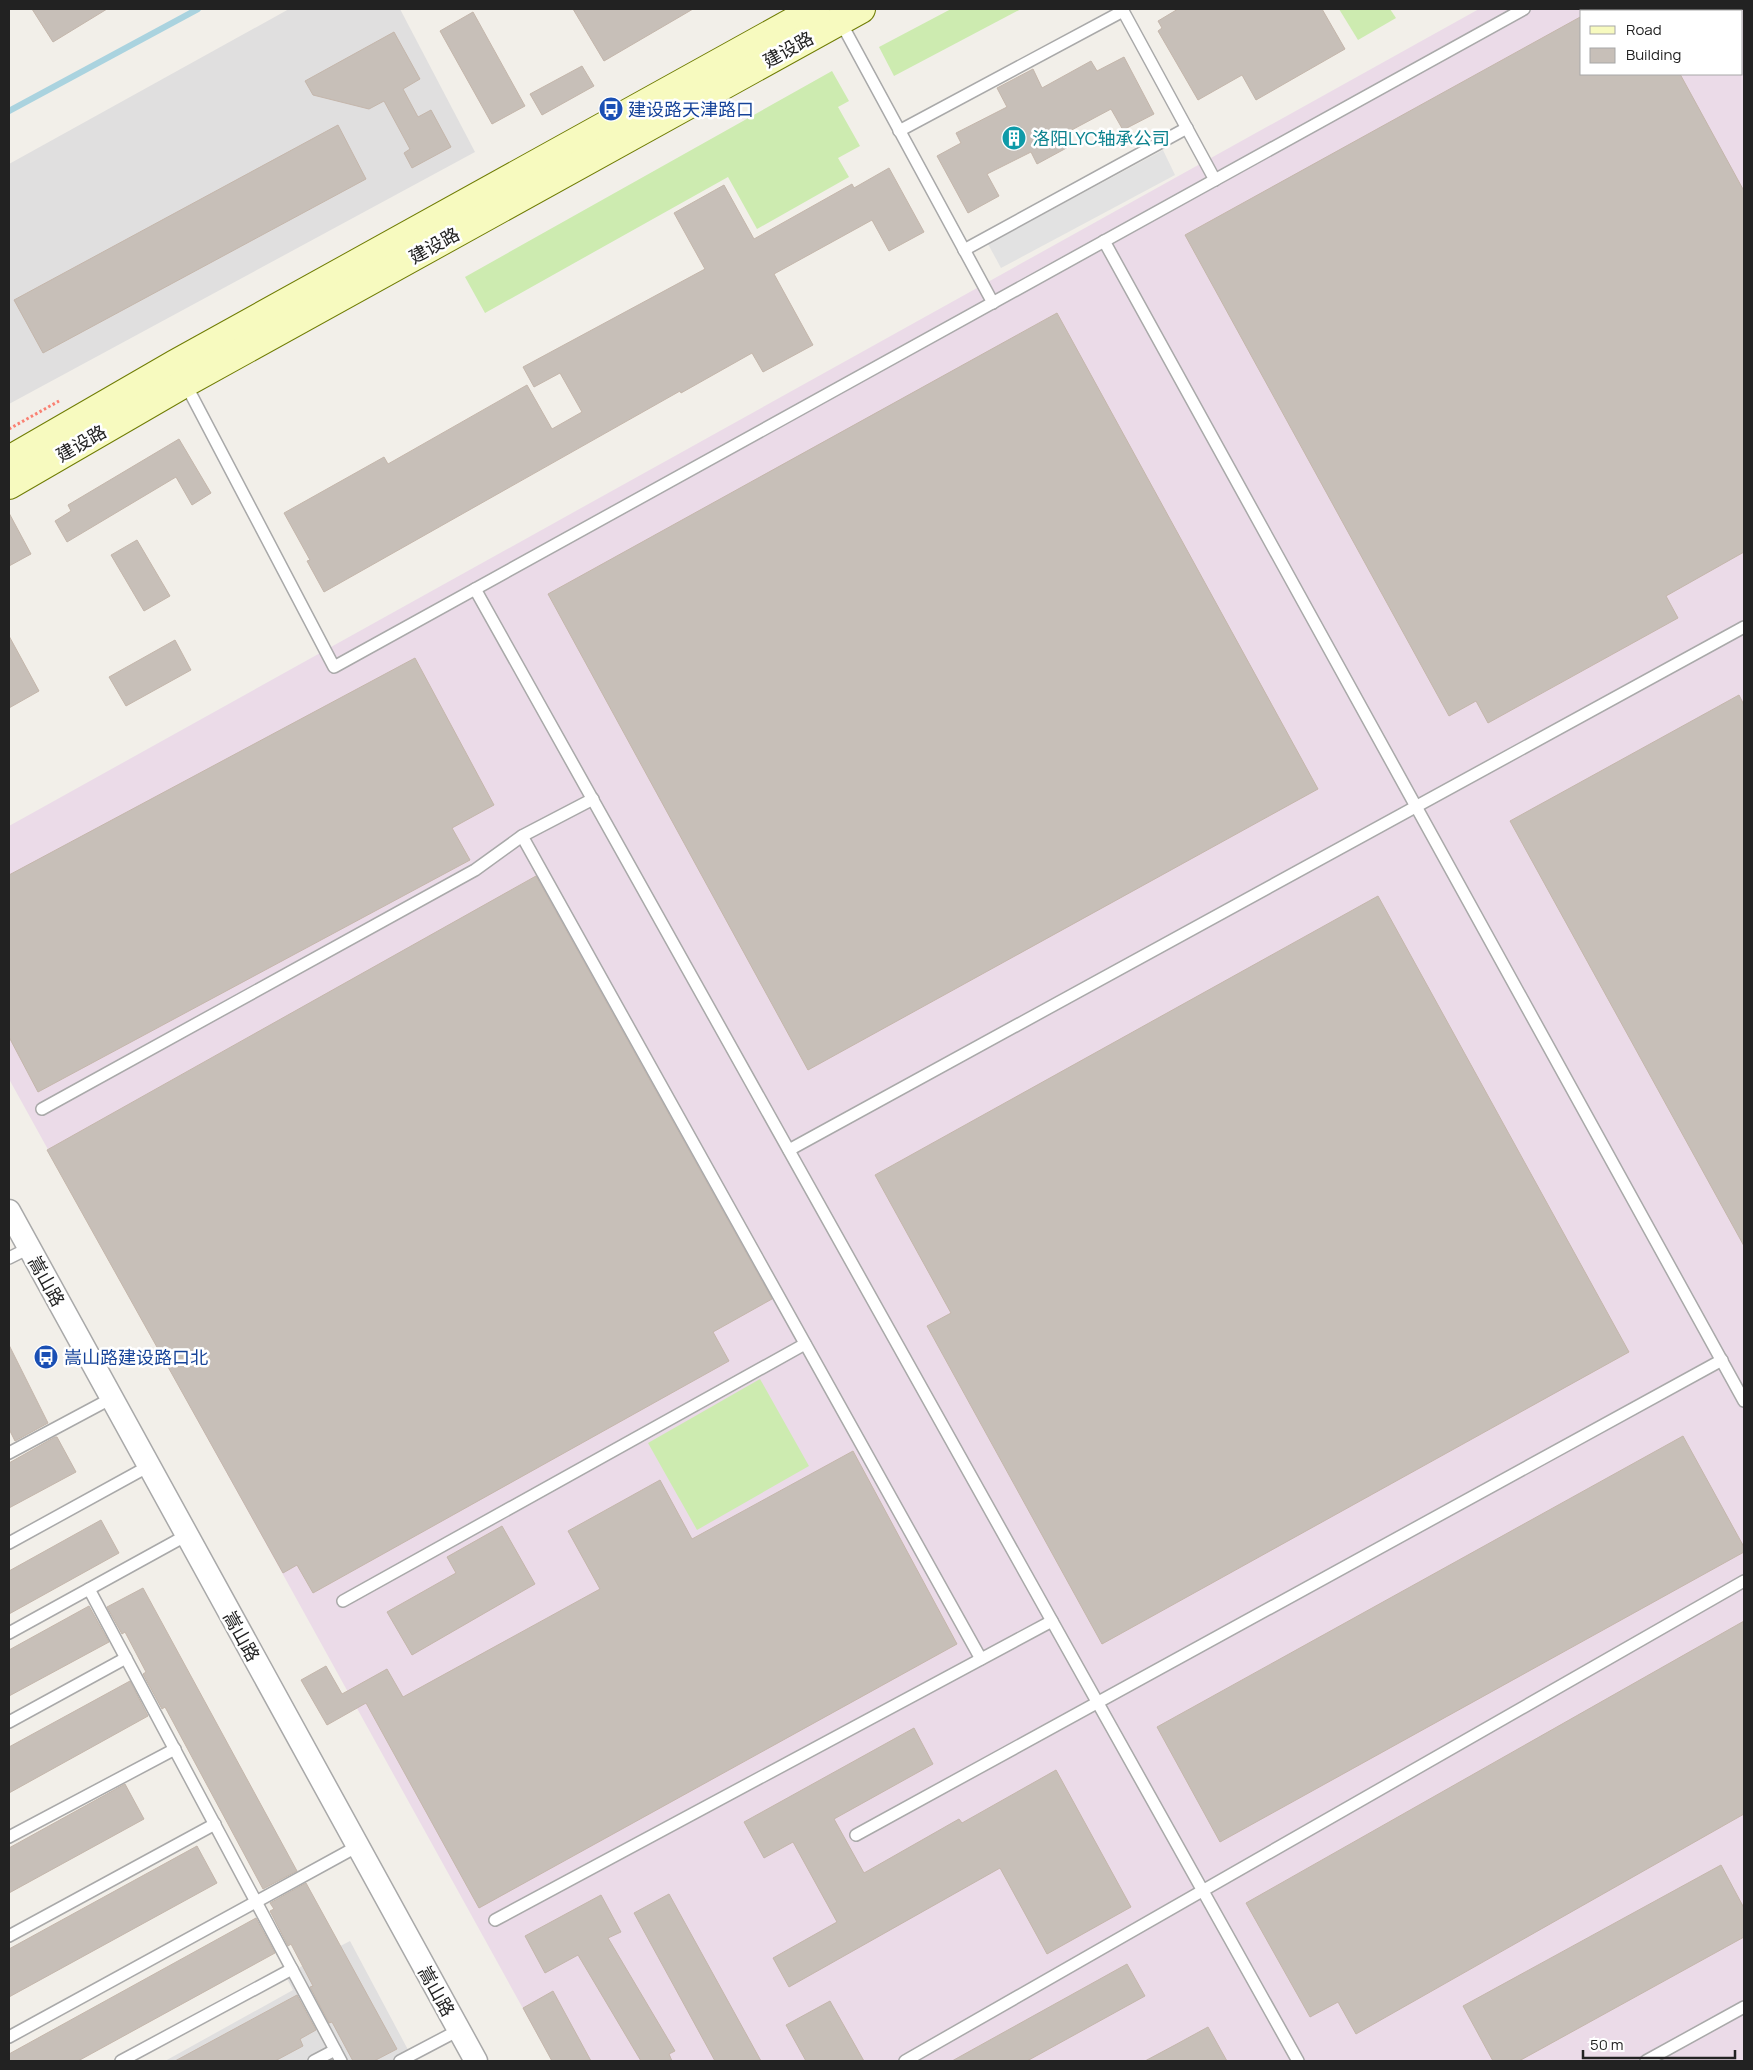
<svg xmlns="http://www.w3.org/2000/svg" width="1753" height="2070" font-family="Manrope,'Noto Sans SC',sans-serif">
	<rect width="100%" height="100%" fill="#f2efe9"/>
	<g fill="#e0dfdf">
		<polygon points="289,9 400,9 475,152 9,404 9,164"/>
		<polygon points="350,1941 414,2061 165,2061 293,1990 285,1975"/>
	</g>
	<path fill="#ebdbe8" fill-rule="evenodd" d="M1479,9H1744V2061H552L9,1079V826ZM1582,11H1742V74H1582Z"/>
	<g fill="#cdebb0">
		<polygon points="951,9 1021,9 894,76 879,47"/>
		<polygon points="1339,9 1390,9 1396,18 1358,40"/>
		<polygon points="832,71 849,101 838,107 860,146 838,158 849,177 757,229 728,177 485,313 465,277"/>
		<polygon points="760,1379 809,1466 697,1530 648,1443"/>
	</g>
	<polygon fill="#e2e2e2" points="1163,150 1175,175 1001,268 988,244"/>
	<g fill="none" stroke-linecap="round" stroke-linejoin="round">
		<polyline stroke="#aad3df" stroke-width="6" points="9,111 198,9"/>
	</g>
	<g fill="#c7bfb8" stroke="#c4b6ab">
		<polygon points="32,9 107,9 53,42"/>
		<polygon points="573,9 693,9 604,61"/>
		<polygon points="1178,9 1322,9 1345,49 1256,100 1242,75 1198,100 1158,31 1162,28 1158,21"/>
		<polygon points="473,12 525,106 492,124 440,31"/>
		<polygon points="1582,16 1582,74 1680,74 1744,191 1744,552 1666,596 1678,618 1488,723 1476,701 1449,716 1185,235"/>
		<polygon points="394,32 420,79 403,89 418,117 431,110 451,147 412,168 404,153 410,149 384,101 369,109 313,95 305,81"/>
		<polygon points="1124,57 1154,114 1123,130 1111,109 1066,133 1072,145 1037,164 1031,152 987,174 999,196 968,213 937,156 961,143 956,133 1007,107 997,88 1033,69 1042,88 1091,61 1097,71"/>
		<polygon points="582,66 594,86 542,115 530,94"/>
		<polygon points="338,125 366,179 43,353 14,300"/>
		<polygon points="889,168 924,232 889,251 872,220 774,274 813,345 763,372 752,353 681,393 680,391 324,592 307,561 310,560 284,513 384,457 388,464 527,385 552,429 582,412 560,373 534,387 523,367 705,269 674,213 724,185 754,239 852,184 854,188"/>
		<polygon points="1057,313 1318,789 808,1070 548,594"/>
		<polygon points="179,439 211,493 192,505 176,477 67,542 55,521 71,511 68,505"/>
		<polygon points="9,513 31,554 9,566"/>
		<polygon points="137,540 170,596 144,611 111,555"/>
		<polygon points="9,636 39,691 9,708"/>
		<polygon points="175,640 191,670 126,706 109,677"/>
		<polygon points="415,658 494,805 452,828 470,860 38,1092 9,1037 9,875"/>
		<polygon points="1739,695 1744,705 1744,1246 1510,821"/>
		<polygon points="536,876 772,1299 713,1332 729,1361 313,1593 297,1565 283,1573 47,1150"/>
		<polygon points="1378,896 1629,1352 1102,1644 927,1326 951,1313 875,1175"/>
		<polygon points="9,1345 48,1423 15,1441 9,1429"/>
		<polygon points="1683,1436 1744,1547 1744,1552 1220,1842 1157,1727"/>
		<polygon points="55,1437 57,1437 76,1472 9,1508 9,1463"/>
		<polygon points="853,1451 957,1644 479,1908 366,1703 327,1725 301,1680 326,1666 342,1694 387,1669 403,1697 600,1589 568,1531 660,1480 692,1539"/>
		<polygon points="101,1520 119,1553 9,1614 9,1571"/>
		<polygon points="502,1526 535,1584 412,1655 387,1612 456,1573 447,1557"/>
		<polygon points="143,1588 297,1871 263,1889 165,1707 162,1709 143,1674 146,1672 125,1632 122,1634 107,1607"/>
		<polygon points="89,1606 109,1642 9,1696 9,1650"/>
		<polygon points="1744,1621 1744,1814 1356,2034 1338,2002 1310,2017 1246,1903"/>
		<polygon points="130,1681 148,1716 9,1793 9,1747"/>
		<polygon points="914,1728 933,1764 834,1819 864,1873 959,1819 962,1823 1056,1770 1131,1907 1047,1954 1000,1868 789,1987 773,1958 837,1922 793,1842 764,1858 744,1822"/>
		<polygon points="125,1784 144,1819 9,1893 9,1848"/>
		<polygon points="197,1846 217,1883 9,1997 9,1949"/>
		<polygon points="1721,1865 1744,1908 1744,1937 1519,2061 1493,2061 1463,2006"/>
		<polygon points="306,1883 397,2049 374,2061 353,2061 332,2022 329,2023 310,1987 313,1986 291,1944 288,1946 270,1911 274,1909 270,1903"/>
		<polygon points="669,1894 761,2061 715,2061 634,1913"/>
		<polygon points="601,1895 621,1932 608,1938 675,2051 669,2054 672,2061 641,2061 578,1955 545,1973 525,1936"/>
		<polygon points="256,1918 275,1953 78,2061 9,2061 9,2054"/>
		<polygon points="1127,1964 1145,1996 1027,2061 952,2061"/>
		<polygon points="553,1991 591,2061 552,2061 523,2008"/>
		<polygon points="297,1995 316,2030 300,2039 303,2046 275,2061 175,2061"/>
		<polygon points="830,2001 864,2061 806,2061 786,2025"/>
		<polygon points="1208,2027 1227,2061 1145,2061 1175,2045"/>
	</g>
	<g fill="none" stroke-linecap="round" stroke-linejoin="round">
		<defs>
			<g id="lane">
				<polyline points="1122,9 1215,180"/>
				<polyline points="839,19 993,303"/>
				<polyline points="899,131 1123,11"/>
				<polyline points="1104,241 1744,1401"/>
				<polyline points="964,250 1187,128"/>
				<polyline points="184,381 334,667 1524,9"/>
				<polyline points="475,589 1298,2061"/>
				<polyline points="522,836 981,1659"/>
				<polyline points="42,1109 475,870 522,836 593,799"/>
				<polyline points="789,1150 1744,627"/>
				<polyline points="9,1258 29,1248"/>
				<polyline points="9,1453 112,1398"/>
				<polyline points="9,1543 149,1466"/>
				<polyline points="89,1589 341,2061"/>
				<polyline points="343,1601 805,1344"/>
				<polyline points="9,1633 187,1535"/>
				<polyline points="9,1722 126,1658"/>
				<polyline points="856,1835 1722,1360"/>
				<polyline points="9,1837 175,1749"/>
				<polyline points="495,1920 1052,1621"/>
				<polyline points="9,1936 215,1824"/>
				<polyline points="9,2037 358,1846"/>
				<polyline points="121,2061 292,1969"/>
				<polyline points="314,2061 335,2050"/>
				<polyline points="400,2061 459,2030"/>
				<polyline points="905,2061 1744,1581"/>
				<polyline points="1646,2061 1744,2007"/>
			</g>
			<polyline id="street" points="9,1211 476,2061"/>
			<g id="secondary">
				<polyline points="9,460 175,364 816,9"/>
				<polyline points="9,485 185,383 861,9"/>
			</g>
		</defs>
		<use href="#lane" stroke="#a9a9a9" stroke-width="14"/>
		<use href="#street" stroke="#a9a9a9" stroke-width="25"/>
		<use href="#secondary" stroke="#707d05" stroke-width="30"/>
		<polyline stroke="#fa8072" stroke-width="3" stroke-dasharray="2.5 2.5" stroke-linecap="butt" points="9,429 59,401"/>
		<use href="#lane" stroke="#fff" stroke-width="11"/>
		<use href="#street" stroke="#fff" stroke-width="22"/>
		<use href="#secondary" stroke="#f7fabf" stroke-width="28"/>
	</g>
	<defs>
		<symbol id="bus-disc" viewBox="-11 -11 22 22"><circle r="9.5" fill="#1a4fb4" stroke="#fff"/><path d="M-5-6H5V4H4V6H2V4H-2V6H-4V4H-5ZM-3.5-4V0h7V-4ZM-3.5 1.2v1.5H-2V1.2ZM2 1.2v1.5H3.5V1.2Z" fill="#fff"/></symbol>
		<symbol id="building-disc" viewBox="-11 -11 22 22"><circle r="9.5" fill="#0f9aa8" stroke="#fff"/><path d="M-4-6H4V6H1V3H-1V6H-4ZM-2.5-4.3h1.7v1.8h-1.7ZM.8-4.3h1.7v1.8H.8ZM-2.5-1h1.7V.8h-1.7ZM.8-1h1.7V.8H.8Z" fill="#fff"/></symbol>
	</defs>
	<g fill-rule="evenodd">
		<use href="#bus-disc" x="597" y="95" width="28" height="28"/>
		<use href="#building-disc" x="1000" y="124" width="28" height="28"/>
		<use href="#bus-disc" x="32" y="1343" width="28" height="28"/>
	</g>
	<g text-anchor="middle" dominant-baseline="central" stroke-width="5" stroke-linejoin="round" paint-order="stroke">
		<g font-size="18" fill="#222" stroke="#fff">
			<text transform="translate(788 49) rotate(-29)">建设路</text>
			<text transform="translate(434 245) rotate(-29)">建设路</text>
			<text transform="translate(81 443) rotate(-30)">建设路</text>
			<text transform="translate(47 1281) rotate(61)">嵩山路</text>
			<text transform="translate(242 1636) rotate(61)">嵩山路</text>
			<text transform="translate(437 1991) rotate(61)">嵩山路</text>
		</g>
		<g font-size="18" fill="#164399" stroke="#fff" text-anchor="start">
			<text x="628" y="109">建设路天津路口</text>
			<text x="64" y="1357">嵩山路建设路口北</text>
		</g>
		<g font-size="18" fill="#0d838f" stroke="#fff" text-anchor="start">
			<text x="1032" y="138">洛阳LYC轴承公司</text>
		</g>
	</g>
	<rect width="1753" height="2070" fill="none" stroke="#222222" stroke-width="20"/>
	<rect x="1580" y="10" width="162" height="65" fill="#ffffff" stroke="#a7a7a7"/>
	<rect x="1590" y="26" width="25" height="8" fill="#f7fabf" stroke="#a7a7a7"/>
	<text x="1626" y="35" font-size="15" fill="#222222">Road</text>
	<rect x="1590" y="48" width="25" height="15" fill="#c7bfb8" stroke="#a7a7a7"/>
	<text x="1626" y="60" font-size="15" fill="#222222">Building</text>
	<path d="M1583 2050v8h152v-8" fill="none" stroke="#222222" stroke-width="2.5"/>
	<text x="1590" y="2050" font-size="15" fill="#222222" stroke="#ffffff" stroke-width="4" paint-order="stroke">50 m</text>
</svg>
